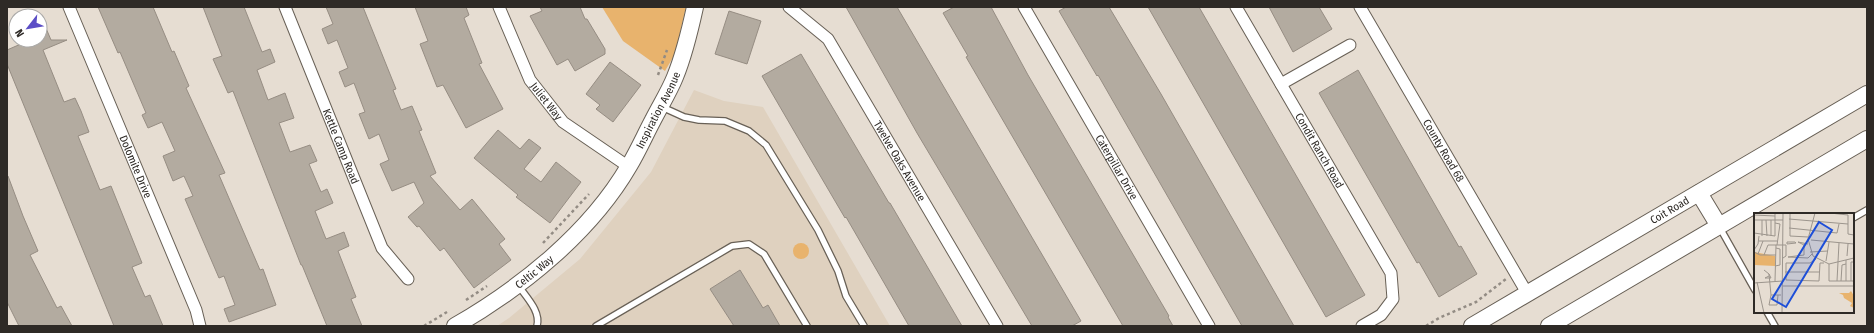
<svg xmlns="http://www.w3.org/2000/svg" width="1874" height="333" font-family="'Fira Sans Condensed',sans-serif">
	<rect width="100%" height="100%" fill="#e6ddd2"/>
	<polygon fill="#dfd1bf" points="694,90 724,101 763,107 890,326 497,326 509,318 580,259 651,172"/>
	<g fill="#e8b36d">
		<polygon points="602,7 686,7 675,54 665,71 623,41"/>
		<circle cx="801" cy="251" r="8"/>
	</g>
	<g fill="#b3aba0" stroke="#968d83">
		<polygon points="98,7 153,7 172,52 174,51 189,86 186,88 225,173 219,175 260,270 263,269 276,305 229,322 224,309 235,305 224,276 219,278 185,199 193,196 184,176 173,181 163,156 175,151 162,122 148,128 142,115 146,113 120,52 118,53"/>
		<polygon points="203,7 244,7 262,52 270,49 275,62 257,70 268,100 285,93 294,118 279,123 290,152 310,145 317,161 309,164 321,192 327,189 333,203 315,211 326,239 344,232 349,246 338,251 356,297 351,299 362,326 327,326 302,265 301,265 233,91 228,93 213,59 222,56"/>
		<polygon points="326,7 363,7 396,89 393,90 401,110 412,106 422,130 419,131 436,173 430,176 460,210 472,199 505,239 499,244 511,260 474,288 444,248 440,251 419,226 417,227 408,217 424,203 414,182 392,191 380,164 389,160 379,134 369,139 359,114 365,112 354,83 345,87 339,72 348,68 337,40 328,44 322,29 333,24"/>
		<polygon points="415,7 466,7 469,15 464,18 482,63 479,64 503,109 466,128 443,85 437,87 420,44 428,41"/>
		<polygon points="540,7 580,7 585,19 587,19 605,49 605,54 575,71 568,59 557,65 530,16 542,11"/>
		<polygon points="846,7 897,7 1081,321 1072,326 1032,326 917,133"/>
		<polygon points="954,7 991,7 1028,75 1169,316 1168,317 1173,326 1123,326 966,57 968,56 943,13"/>
		<polygon points="1066,7 1109,7 1161,94 1294,326 1242,326 1098,75 1097,76 1059,11"/>
		<polygon points="1148,7 1199,7 1365,295 1326,317"/>
		<polygon points="1269,7 1319,7 1332,29 1293,52"/>
		<polygon points="729,11 761,21 747,64 715,54"/>
		<polygon points="40,14 51,40 67,40 43,50 64,102 75,98 81,111 89,132 78,136 100,190 111,186 142,263 132,267 145,297 150,295 163,326 114,326 7,64 7,50 30,40 40,40"/>
		<polygon points="801,54 889,203 890,203 962,326 909,326 846,217 845,218 801,143 762,76"/>
		<polygon points="610,62 641,85 613,122 596,109 600,105 586,94"/>
		<polygon points="1358,70 1459,247 1461,246 1477,274 1439,297 1419,262 1417,263 1319,93"/>
		<polygon points="498,130 520,149 529,139 541,148 524,169 541,182 556,162 581,182 550,223 516,197 518,195 474,158"/>
		<polygon points="7,176 8,176 23,216 38,251 30,255 57,308 61,306 72,326 19,326 7,302"/>
		<polygon points="740,270 763,308 768,305 780,326 734,326 710,289"/>
	</g>
	<g fill="none" stroke-linecap="round" stroke-linejoin="round">
		<defs>
			<g id="lane">
				<polyline points="662,107 684,117 699,120 725,121 749,131 766,145 818,230 838,271 846,296 864,326"/>
				<polyline points="1853,218 1867,210"/>
				<polyline points="1720,228 1755,290"/>
				<path d="M518,285C526,297 541,311 537,326"/>
				<polyline points="1767,312 1775,326"/>
				<polyline points="596,326 732,246 749,244 764,254 807,326"/>
			</g>
			<g id="street">
				<path id="s1" d="M69,7L196,310L200,326"/>
				<path id="s2" d="M285,7L382,248L408,279"/>
				<path id="s3" d="M499,7L530,80L563,122L629,167"/>
				<path id="s4" d="M789,7L828,39L997,326"/>
				<path id="s5" d="M1024,7L1209,326"/>
				<path id="s6" d="M1236,7L1391,273L1393,299L1381,315L1362,326"/>
				<path id="s7" d="M1360,7L1527,293"/>
				<polyline points="1281,84 1350,45"/>
			</g>
			<g id="secondary">
				<polyline points="1699,193 1719,226"/>
				<path id="s8" d="M455,326C521,288 590,233 629,166C638,151 645,135 653,120C660,106 669,92 675,77C684,55 690,30 695,7"/>
				<path id="s9" d="M1472,326L1867,94"/>
				<polyline points="1549,326 1867,139"/>
			</g>
		</defs>
		<use href="#lane" stroke="#686056" stroke-width="8"/>
		<use href="#street" stroke="#686056" stroke-width="13"/>
		<use href="#secondary" stroke="#686056" stroke-width="18"/>
		<g stroke="#938c84" stroke-width="2.5" stroke-dasharray="3 3" stroke-linecap="butt">
			<polyline points="658,75 667,50"/>
			<polyline points="543,243 589,194"/>
			<polyline points="466,300 487,286"/>
			<polyline points="424,326 447,312"/>
			<polyline points="1426,326 1439,318 1476,302 1506,279"/>
		</g>
		<use href="#lane" stroke="#fff" stroke-width="5.5"/>
		<use href="#street" stroke="#fff" stroke-width="11"/>
		<use href="#secondary" stroke="#fff" stroke-width="16"/>
	</g>
	<g text-anchor="middle" dominant-baseline="central" stroke-width="3" stroke-linejoin="round" paint-order="stroke">
		<g font-size="11" fill="#2e2a26" stroke="#fff">
			<text stroke="none"><textPath href="#s3" startOffset="106">Juliet Way</textPath></text>
			<text stroke="none"><textPath href="#s8" startOffset="302">Inspiration Avenue</textPath></text>
			<text stroke="none"><textPath href="#s2" startOffset="150">Kettle Camp Road</textPath></text>
			<text stroke="none"><textPath href="#s6" startOffset="166">Condit Ranch Road</textPath></text>
			<text stroke="none"><textPath href="#s7" startOffset="166">County Road 68</textPath></text>
			<text stroke="none"><textPath href="#s4" startOffset="192">Twelve Oaks Avenue</textPath></text>
			<text stroke="none"><textPath href="#s1" startOffset="173">Dolomite Drive</textPath></text>
			<text stroke="none"><textPath href="#s5" startOffset="185">Caterpillar Drive</textPath></text>
			<text stroke="none"><textPath href="#s9" startOffset="229">Coit Road</textPath></text>
			<text stroke="none"><textPath href="#s8" startOffset="96">Celtic Way</textPath></text>
		</g>
	</g>
	<g transform="translate(1754 213)">
		<rect width="100" height="100" fill="#e6ddd2"/>
		<path d="M0,39L21,43V53L0,52ZM97,78L100,83V95L96,93L98,90L90,85L89,82L85,80H95Z" fill="#e8b36d"/>
		<path fill="none" stroke="#9c958d" stroke-width="1" d="M36,0V23L54,24M61,0L54,26L59,43L75,51L100,45M76,0L94,2V21L100,22M0,2L21,3M35,6L94,11M0,7H29M8,7V23M12,7L13,23M21,10L26,11L23,32M35,15L83,20L85,11M0,20L21,23V0M17,23V7M57,27L100,31M5,28H23M33,29H41L42,30L33,31ZM54,31L44,29L50,32V42L34,44L54,45L58,41M0,37L4,31L5,23M0,39L6,42H22M56,39L74,38M4,41L9,28M10,42L14,32H32V43L29,45M93,43L94,31M62,46L56,50H32V67L65,68L66,50H70M72,48L75,29M75,51V68H100M21,53L26,52V36L22,35M10,57L15,61L17,82H27M31,59H66M15,61L17,65H11L15,63M21,68L22,32M83,68L85,30M87,68L88,52L92,51M92,68V47M97,68V49H100M3,69L10,100M0,70L29,68M29,73H100M17,82L15,92H23L24,82M28,100L29,0"/>
		<path fill="#1d4ed8" fill-opacity="0.15" stroke="#1d4ed8" stroke-width="2" d="M65,9L78,17L32,94L18,86Z"/>
		<rect width="100" height="100" fill="none" stroke="#2e2a26" stroke-width="2"/>
	</g>
	<rect width="1874" height="333" fill="none" stroke="#2e2a26" stroke-width="16"/>
	<g transform="translate(28 28) rotate(239)"><circle r="19" fill="#ffffff" stroke="#abaaa8"/>
	<path d="M0-3L7 15L0 10L-7 15Z" fill="#5b4ec6"/>
	<text y="-6" font-size="11" font-weight="bold" text-anchor="middle" fill="#2e2a26">N</text>
	</g>
</svg>
